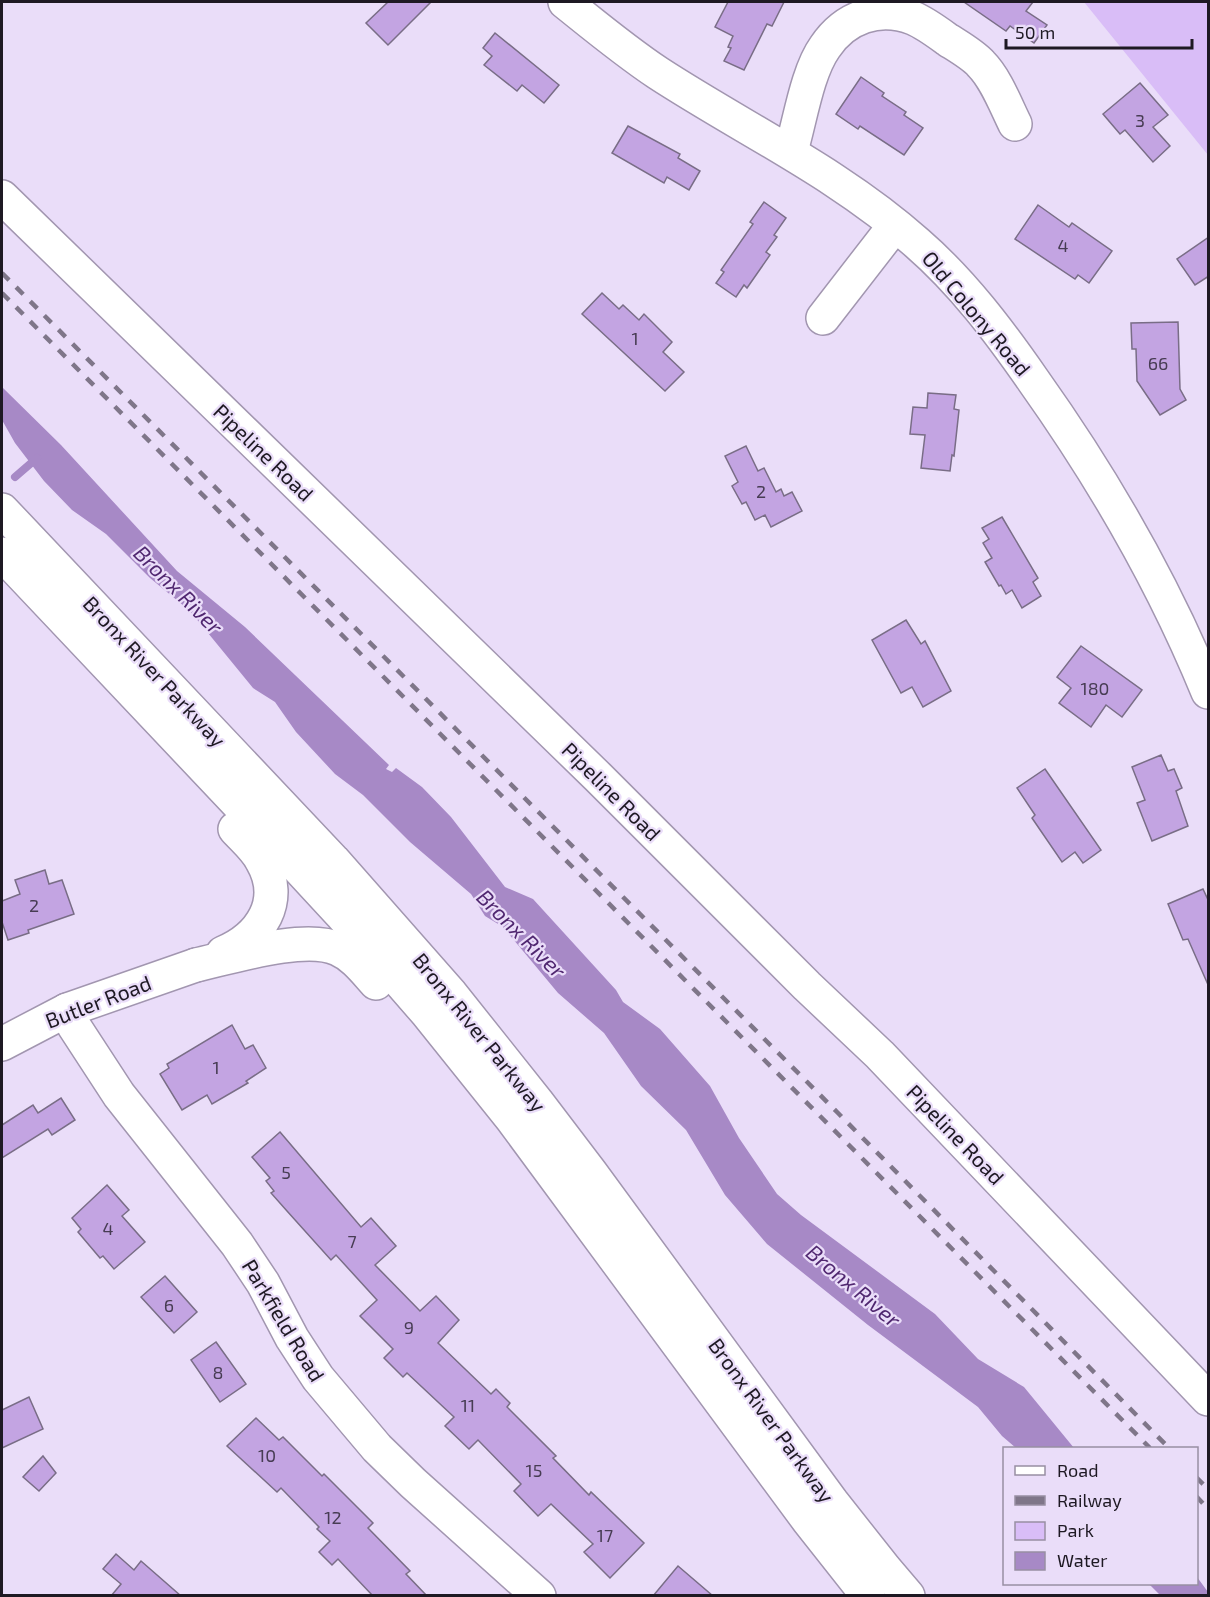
<svg xmlns="http://www.w3.org/2000/svg" width="1210" height="1597" font-family="'Exo 2',sans-serif">
	<rect width="100%" height="100%" fill="#eaddf9"/>
	<polygon fill="#d9bdf7" points="1084,2 1208,2 1208,155"/>
	<g fill="#a789c6">
		<polygon points="2,387 61,445 177,571 245,627 389,765 386,769 392,772 396,768 422,787 451,817 505,887 533,899 616,990 623,1002 660,1029 710,1086 739,1138 777,1194 801,1215 935,1314 978,1359 1024,1387 1074,1448 1016,1448 1002,1436 978,1407 868,1325 767,1244 725,1195 686,1130 641,1086 604,1033 558,993 503,927 485,916 471,894 410,842 363,795 335,774 296,732 275,702 253,688 190,611 150,578 106,534 72,510 44,481 15,443 2,420"/>
		<polygon points="1197,1577 1208,1592 1208,1595 1160,1595 1149,1584 1196,1584"/>
	</g>
	<g fill="none" stroke-linecap="round" stroke-linejoin="round">
		<polyline stroke="#a789c6" stroke-width="8" points="15,477 37,458"/>
	</g>
	<g fill="#c3a4e2" stroke="#796d86" stroke-width="1.5">
		<polygon points="388,2 431,2 388,45 366,23"/>
		<polygon points="728,2 784,2 772,26 767,24 744,70 724,61 731,48 728,47 733,36 715,27"/>
		<polygon points="964,2 1033,2 1026,11 1047,25 1034,43 1010,26 1006,31"/>
		<polygon points="495,33 559,85 544,103 522,85 517,91 484,65 492,56 483,48"/>
		<polygon points="861,77 884,93 882,96 906,112 904,115 923,128 904,155 860,126 858,129 836,114"/>
		<polygon points="1140,83 1168,115 1153,127 1170,146 1153,162 1125,130 1120,134 1103,114"/>
		<polygon points="628,126 680,154 678,158 700,171 689,190 667,177 664,183 612,153"/>
		<polygon points="764,202 786,218 774,235 777,237 766,252 770,255 747,288 744,285 736,297 716,283 724,272 721,270 753,224 750,222"/>
		<polygon points="1038,205 1069,227 1072,223 1112,251 1089,283 1078,275 1075,279 1015,239"/>
		<polygon points="1209,237 1209,276 1195,285 1177,259"/>
		<polygon points="602,293 619,309 623,305 639,320 644,314 672,342 663,352 684,372 665,391 582,314"/>
		<polygon points="1178,322 1180,389 1186,400 1160,415 1137,381 1136,349 1132,349 1131,323"/>
		<polygon points="928,393 956,395 954,409 959,410 954,456 952,455 950,471 921,468 925,435 910,434 913,407 927,408"/>
		<polygon points="746,446 758,471 764,468 776,492 781,489 784,496 792,492 802,511 771,527 765,515 755,520 746,502 742,504 732,486 738,482 725,456"/>
		<polygon points="1002,517 1038,578 1033,582 1041,596 1022,608 1012,590 1006,594 1001,585 999,586 985,562 992,558 983,543 989,539 982,528"/>
		<polygon points="906,620 921,644 925,641 951,691 923,707 912,687 901,693 872,640"/>
		<polygon points="1081,646 1142,690 1122,717 1106,705 1091,727 1059,703 1071,688 1057,677"/>
		<polygon points="1161,755 1168,771 1174,769 1182,788 1176,791 1188,826 1152,841 1137,803 1145,800 1132,767"/>
		<polygon points="1045,769 1101,850 1083,863 1075,852 1062,862 1032,818 1035,815 1017,788"/>
		<polygon points="45,870 49,884 62,880 74,914 28,930 29,933 8,940 2,922 2,901 20,894 15,880"/>
		<polygon points="1203,889 1209,902 1209,987 1188,939 1183,940 1168,904"/>
		<polygon points="232,1025 245,1049 253,1045 266,1068 246,1081 248,1083 212,1104 207,1095 182,1110 160,1074 169,1068 167,1064"/>
		<polygon points="61,1098 75,1120 52,1135 48,1129 2,1158 2,1125 33,1105 38,1113"/>
		<polygon points="280,1132 361,1227 371,1218 396,1246 375,1265 420,1311 436,1296 459,1320 438,1343 491,1394 496,1389 510,1403 507,1407 556,1456 553,1458 589,1495 591,1492 644,1543 610,1578 584,1552 593,1544 551,1504 538,1516 514,1491 521,1484 478,1440 469,1449 445,1426 454,1417 407,1373 403,1377 384,1358 393,1349 360,1316 377,1300 336,1255 331,1260 287,1211 271,1193 274,1191 266,1181 270,1178 252,1157"/>
		<polygon points="107,1185 129,1210 122,1216 145,1242 114,1269 103,1256 100,1258 78,1232 81,1229 72,1218"/>
		<polygon points="165,1276 197,1312 174,1333 141,1297"/>
		<polygon points="216,1342 246,1384 220,1402 191,1360"/>
		<polygon points="29,1397 43,1429 2,1448 2,1410"/>
		<polygon points="256,1418 279,1440 283,1437 322,1476 324,1474 373,1523 368,1528 410,1571 406,1574 427,1596 373,1596 338,1559 332,1565 319,1552 330,1541 317,1529 319,1527 281,1488 277,1492 227,1446"/>
		<polygon points="43,1456 56,1473 39,1491 23,1477"/>
		<polygon points="116,1554 134,1570 141,1561 181,1596 111,1596 121,1584 103,1569"/>
		<polygon points="678,1566 713,1596 653,1596"/>
	</g>
	<g fill="none" stroke-linecap="round" stroke-linejoin="round">
		<defs>
			<g id="minor">
				<path d="M565,2C595,26 625,51 658,73C744,129 840,174 917,243C962,282 999,331 1033,380C1102,477 1163,582 1208,692"/>
				<path d="M791,151C800,121 807,72 825,47C845,17 879,5 913,18C925,23 937,32 948,40C959,47 973,55 981,64C996,79 1006,106 1015,124"/>
				<polyline points="2,197 598,777 807,986 880,1055 1208,1399"/>
				<polyline points="823,318 895,225"/>
				<polyline points="67,1010 74,1026 119,1095 237,1244 263,1283 292,1338 318,1378 377,1448 413,1483 539,1596"/>
				<polyline points="2,1044 67,1010 196,965"/>
			</g>
			<g id="highway">
				<polyline points="2,510 333,860 451,994 537,1102 591,1173 832,1502 885,1569 908,1596"/>
				<polyline points="2,554 278,846 341,914 427,1013 512,1119 808,1520 868,1596"/>
				<path d="M223,953C261,937 285,901 262,861C256,849 244,839 235,829"/>
				<path d="M196,965C232,957 305,934 338,949C354,956 365,971 376,983"/>
			</g>
		</defs>
		<use href="#minor" stroke="#a296b0" stroke-width="36"/>
		<use href="#highway" stroke="#a296b0" stroke-width="36"/>
		<use href="#minor" stroke="#fff" stroke-width="33"/>
		<use href="#highway" stroke="#fff" stroke-width="33"/>
		<g stroke="#7f7689" stroke-width="4.5" stroke-dasharray="10 10" stroke-linecap="butt">
			<polyline points="2,273 837,1112 1169,1448"/>
			<polyline points="2,293 1150,1448"/>
			<polyline points="1196,1477 1208,1489"/>
			<polyline points="1196,1496 1208,1509"/>
		</g>
	</g>
	<g text-anchor="middle" dominant-baseline="central" stroke-width="4.5" stroke-linejoin="round" paint-order="stroke">
		<g font-size="18" fill="#473c53">
			<text x="1140" y="120">3</text>
			<text x="1063" y="245">4</text>
			<text x="635" y="338">1</text>
			<text x="1158" y="363">66</text>
			<text x="761" y="491">2</text>
			<text x="1095" y="688">180</text>
			<text x="34" y="905">2</text>
			<text x="216" y="1067">1</text>
			<text x="286" y="1172">5</text>
			<text x="108" y="1228">4</text>
			<text x="352" y="1241">7</text>
			<text x="169" y="1305">6</text>
			<text x="409" y="1327">9</text>
			<text x="218" y="1372">8</text>
			<text x="468" y="1405">11</text>
			<text x="267" y="1455">10</text>
			<text x="534" y="1470">15</text>
			<text x="333" y="1517">12</text>
			<text x="605" y="1535">17</text>
		</g>
		<g font-size="21" fill="#1e1923" stroke="#eaddf9">
			<text transform="translate(977 313) rotate(50)">Old Colony Road</text>
			<text transform="translate(264 452) rotate(44)">Pipeline Road</text>
			<text transform="translate(155 671) rotate(47)">Bronx River Parkway</text>
			<text transform="translate(612 791) rotate(45)">Pipeline Road</text>
			<text transform="translate(98 1001) rotate(-21)">Butler Road</text>
			<text transform="translate(480 1032) rotate(51)">Bronx River Parkway</text>
			<text transform="translate(956 1134) rotate(46)">Pipeline Road</text>
			<text transform="translate(284 1320) rotate(59)">Parkfield Road</text>
			<text transform="translate(772 1420) rotate(54)">Bronx River Parkway</text>
		</g>
		<g font-size="22" font-style="italic" fill="#502770" stroke="#eaddf9">
			<text transform="translate(179 589) rotate(45)">Bronx River</text>
			<text transform="translate(522 933) rotate(45)">Bronx River</text>
			<text transform="translate(854 1285) rotate(40)">Bronx River</text>
		</g>
	</g>
	<rect width="1210" height="1597" fill="none" stroke="#1e1923" stroke-width="6"/>
	<rect x="1003" y="1447" width="195" height="138" fill="#eaddf9" stroke="#988fa3" stroke-width="1.5"/>
	<rect x="1015" y="1466" width="30" height="9" fill="#ffffff" stroke="#988fa3" stroke-width="1.5"/>
	<text x="1057" y="1477" font-size="18" fill="#1e1923">Road</text>
	<rect x="1015" y="1496" width="30" height="9" fill="#7f7689" stroke="#988fa3" stroke-width="1.5"/>
	<text x="1057" y="1507" font-size="18" fill="#1e1923">Railway</text>
	<rect x="1015" y="1522" width="30" height="18" fill="#d9bdf7" stroke="#988fa3" stroke-width="1.5"/>
	<text x="1057" y="1537" font-size="18" fill="#1e1923">Park</text>
	<rect x="1015" y="1552" width="30" height="18" fill="#a789c6" stroke="#988fa3" stroke-width="1.5"/>
	<text x="1057" y="1567" font-size="18" fill="#1e1923">Water</text>
	<path d="M1006 39v9h186v-9" fill="none" stroke="#1e1923" stroke-width="3"/>
	<text x="1015" y="39" font-size="18" fill="#1e1923" stroke="#eaddf9" stroke-width="4.5" paint-order="stroke">50 m</text>
</svg>
